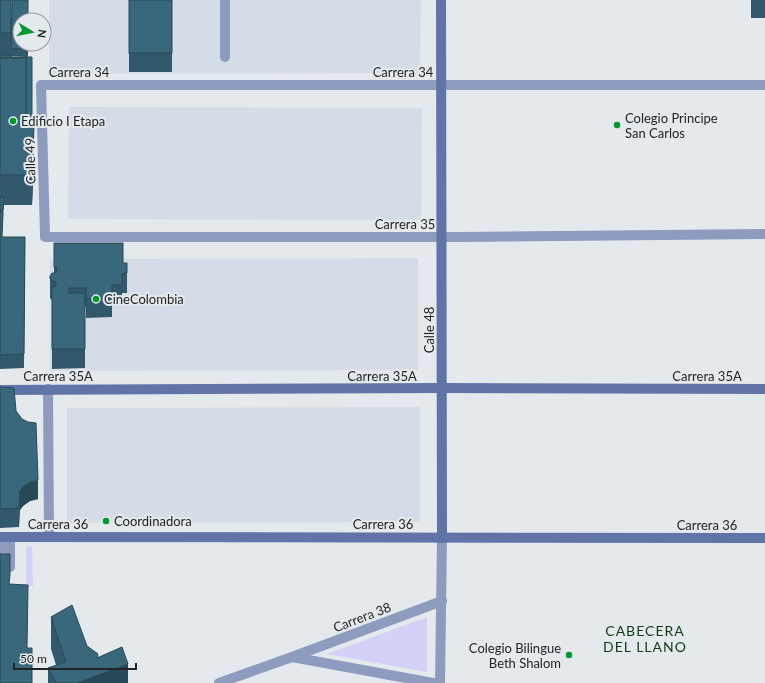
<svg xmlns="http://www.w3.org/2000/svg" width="765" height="683" font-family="Lato,sans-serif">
	<rect width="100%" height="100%" fill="#e4e9ed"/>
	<g fill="#d4dde7">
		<polygon points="49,0 421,0 420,73 49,74"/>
		<polygon points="69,107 422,108 421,220 68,219"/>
		<polygon points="418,258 418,370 50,371 50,259"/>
		<polygon points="420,407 420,522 67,523 67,408"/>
	</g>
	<g fill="#d4d1f9">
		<polygon points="32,546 33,586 26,587 26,547"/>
		<polygon points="427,617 427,672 327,654"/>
	</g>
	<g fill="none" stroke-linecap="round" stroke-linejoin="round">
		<g stroke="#8d9bbe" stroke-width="10">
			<polyline points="225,57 225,0"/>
			<polyline points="10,537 10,567"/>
			<polyline points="0,551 10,537"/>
		</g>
		<g stroke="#8d9bbe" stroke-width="10">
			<polyline points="765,85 41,85 45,237 459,237 765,234"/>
			<polyline points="48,389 49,537"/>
			<polyline points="292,657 433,683"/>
			<polyline points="219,683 292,657 442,601"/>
			<polyline points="440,683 442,538"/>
		</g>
		<g stroke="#6174a7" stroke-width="10">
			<polyline points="441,0 442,538"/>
			<polyline points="0,390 442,388 765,389"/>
			<polyline points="0,537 765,538"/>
		</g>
	</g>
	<g fill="#31596b">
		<polygon points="0,0 28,44 28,57 11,56 32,127 34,157 32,205 4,205 3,217 2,237 25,237 24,368 0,369"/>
		<rect x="129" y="0" width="43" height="72"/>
		<rect x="751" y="0" width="14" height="18"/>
		<polygon points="54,243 123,263 127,263 127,293 122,293 122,304 112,305 112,317 86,318 86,307 85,307 85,368 52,369 52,300 50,298 50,276 54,273"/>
		<polygon points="0,387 16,411 38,499 30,501 23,506 20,510 19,527 0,528"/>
		<polygon points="51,617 87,646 98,658 128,683 48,683 48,668 56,665 51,649"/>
	</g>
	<g fill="#284957">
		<polygon points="34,127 34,157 32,205 32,175"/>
		<polygon points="38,480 38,499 30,501 23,506 20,510 19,527 20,491 23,487 30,482"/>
		<polygon points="98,654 98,675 128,664 128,683 77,683 97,658"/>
	</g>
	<g fill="#39687c" stroke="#284957">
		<rect x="0" y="0" width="11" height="33"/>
		<polygon points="12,0 28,0 28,20 20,20 20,44 28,44 28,49 11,49"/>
		<rect x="129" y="0" width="43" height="53"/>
		<polygon points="0,55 11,55 11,57 32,57 32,127 26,128 26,58 0,58"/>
		<polygon points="0,58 26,58 26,128 34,127 32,175 0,175"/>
		<polygon points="0,197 4,197 3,210 0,210 0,211"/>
		<polygon points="0,212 3,213 2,237 0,237"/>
		<polygon points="0,237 25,237 24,354 0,355"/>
		<polygon points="54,243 123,243 123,263 127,263 127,273 122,274 122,285 112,285 112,298 86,299 86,288 69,288 69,293 85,293 85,349 52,349 52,287 56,286 56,282 53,281 50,279 50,276 52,273 56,273 57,268 54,267"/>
		<polygon points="0,387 14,388 16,411 22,419 28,422 36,423 38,480 30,482 23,487 20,491 19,508 0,509"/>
		<polygon points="0,554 10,554 10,575 9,584 28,585 27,648 32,648 32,683 0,683"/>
		<polygon points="72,605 87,646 98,654 97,658 122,647 128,664 77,683 56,683 48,668 66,662 51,617"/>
	</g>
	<g fill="#05972f" stroke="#e4e9ed" stroke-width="1.5">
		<circle cx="13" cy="121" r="4"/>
		<circle cx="617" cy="125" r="4"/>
		<circle cx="96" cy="299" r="4"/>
		<circle cx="106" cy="521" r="4"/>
		<circle cx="569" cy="655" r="4"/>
	</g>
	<g text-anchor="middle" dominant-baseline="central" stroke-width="4" stroke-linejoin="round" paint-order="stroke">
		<g font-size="13" fill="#222425" stroke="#e4e9ed">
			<text x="79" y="72">Carrera 34</text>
			<text x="403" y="72">Carrera 34</text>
			<text transform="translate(30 161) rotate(-91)">Calle 49</text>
			<text x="405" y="224">Carrera 35</text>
			<text transform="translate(429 330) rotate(-90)">Calle 48</text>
			<text x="58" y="376">Carrera 35A</text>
			<text x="382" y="376">Carrera 35A</text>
			<text x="707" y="376">Carrera 35A</text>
			<text x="58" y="524">Carrera 36</text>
			<text x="383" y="524">Carrera 36</text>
			<text x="707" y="525">Carrera 36</text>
			<text transform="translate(362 617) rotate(-21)">Carrera 38</text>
		</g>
		<g font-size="13" fill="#222425" stroke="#e4e9ed" text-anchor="start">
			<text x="625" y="118">Colegio Principe<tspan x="625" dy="15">San Carlos</tspan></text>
			<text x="21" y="121">Edificio I Etapa</text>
			<text x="104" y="299">CineColombia</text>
			<text x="114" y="521">Coordinadora</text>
			<text x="561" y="648" text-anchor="end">Colegio Bilingue<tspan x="561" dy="15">Beth Shalom</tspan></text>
		</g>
		<g font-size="14" letter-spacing="1" fill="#0e3a14" stroke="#e4e9ed">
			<text x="645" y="630">CABECERA<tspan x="645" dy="16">DEL LLANO</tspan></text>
		</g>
	</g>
	<g transform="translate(32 32) rotate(100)"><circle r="19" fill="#e4e9ed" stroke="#969a9d"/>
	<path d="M0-3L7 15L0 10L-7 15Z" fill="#05972f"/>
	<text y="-6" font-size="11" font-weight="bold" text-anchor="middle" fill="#222425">N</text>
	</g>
	<path d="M14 663v6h122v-6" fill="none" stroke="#222425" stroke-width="2"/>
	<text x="20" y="663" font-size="12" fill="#222425" stroke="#e4e9ed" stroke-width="3" paint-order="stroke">50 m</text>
</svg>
